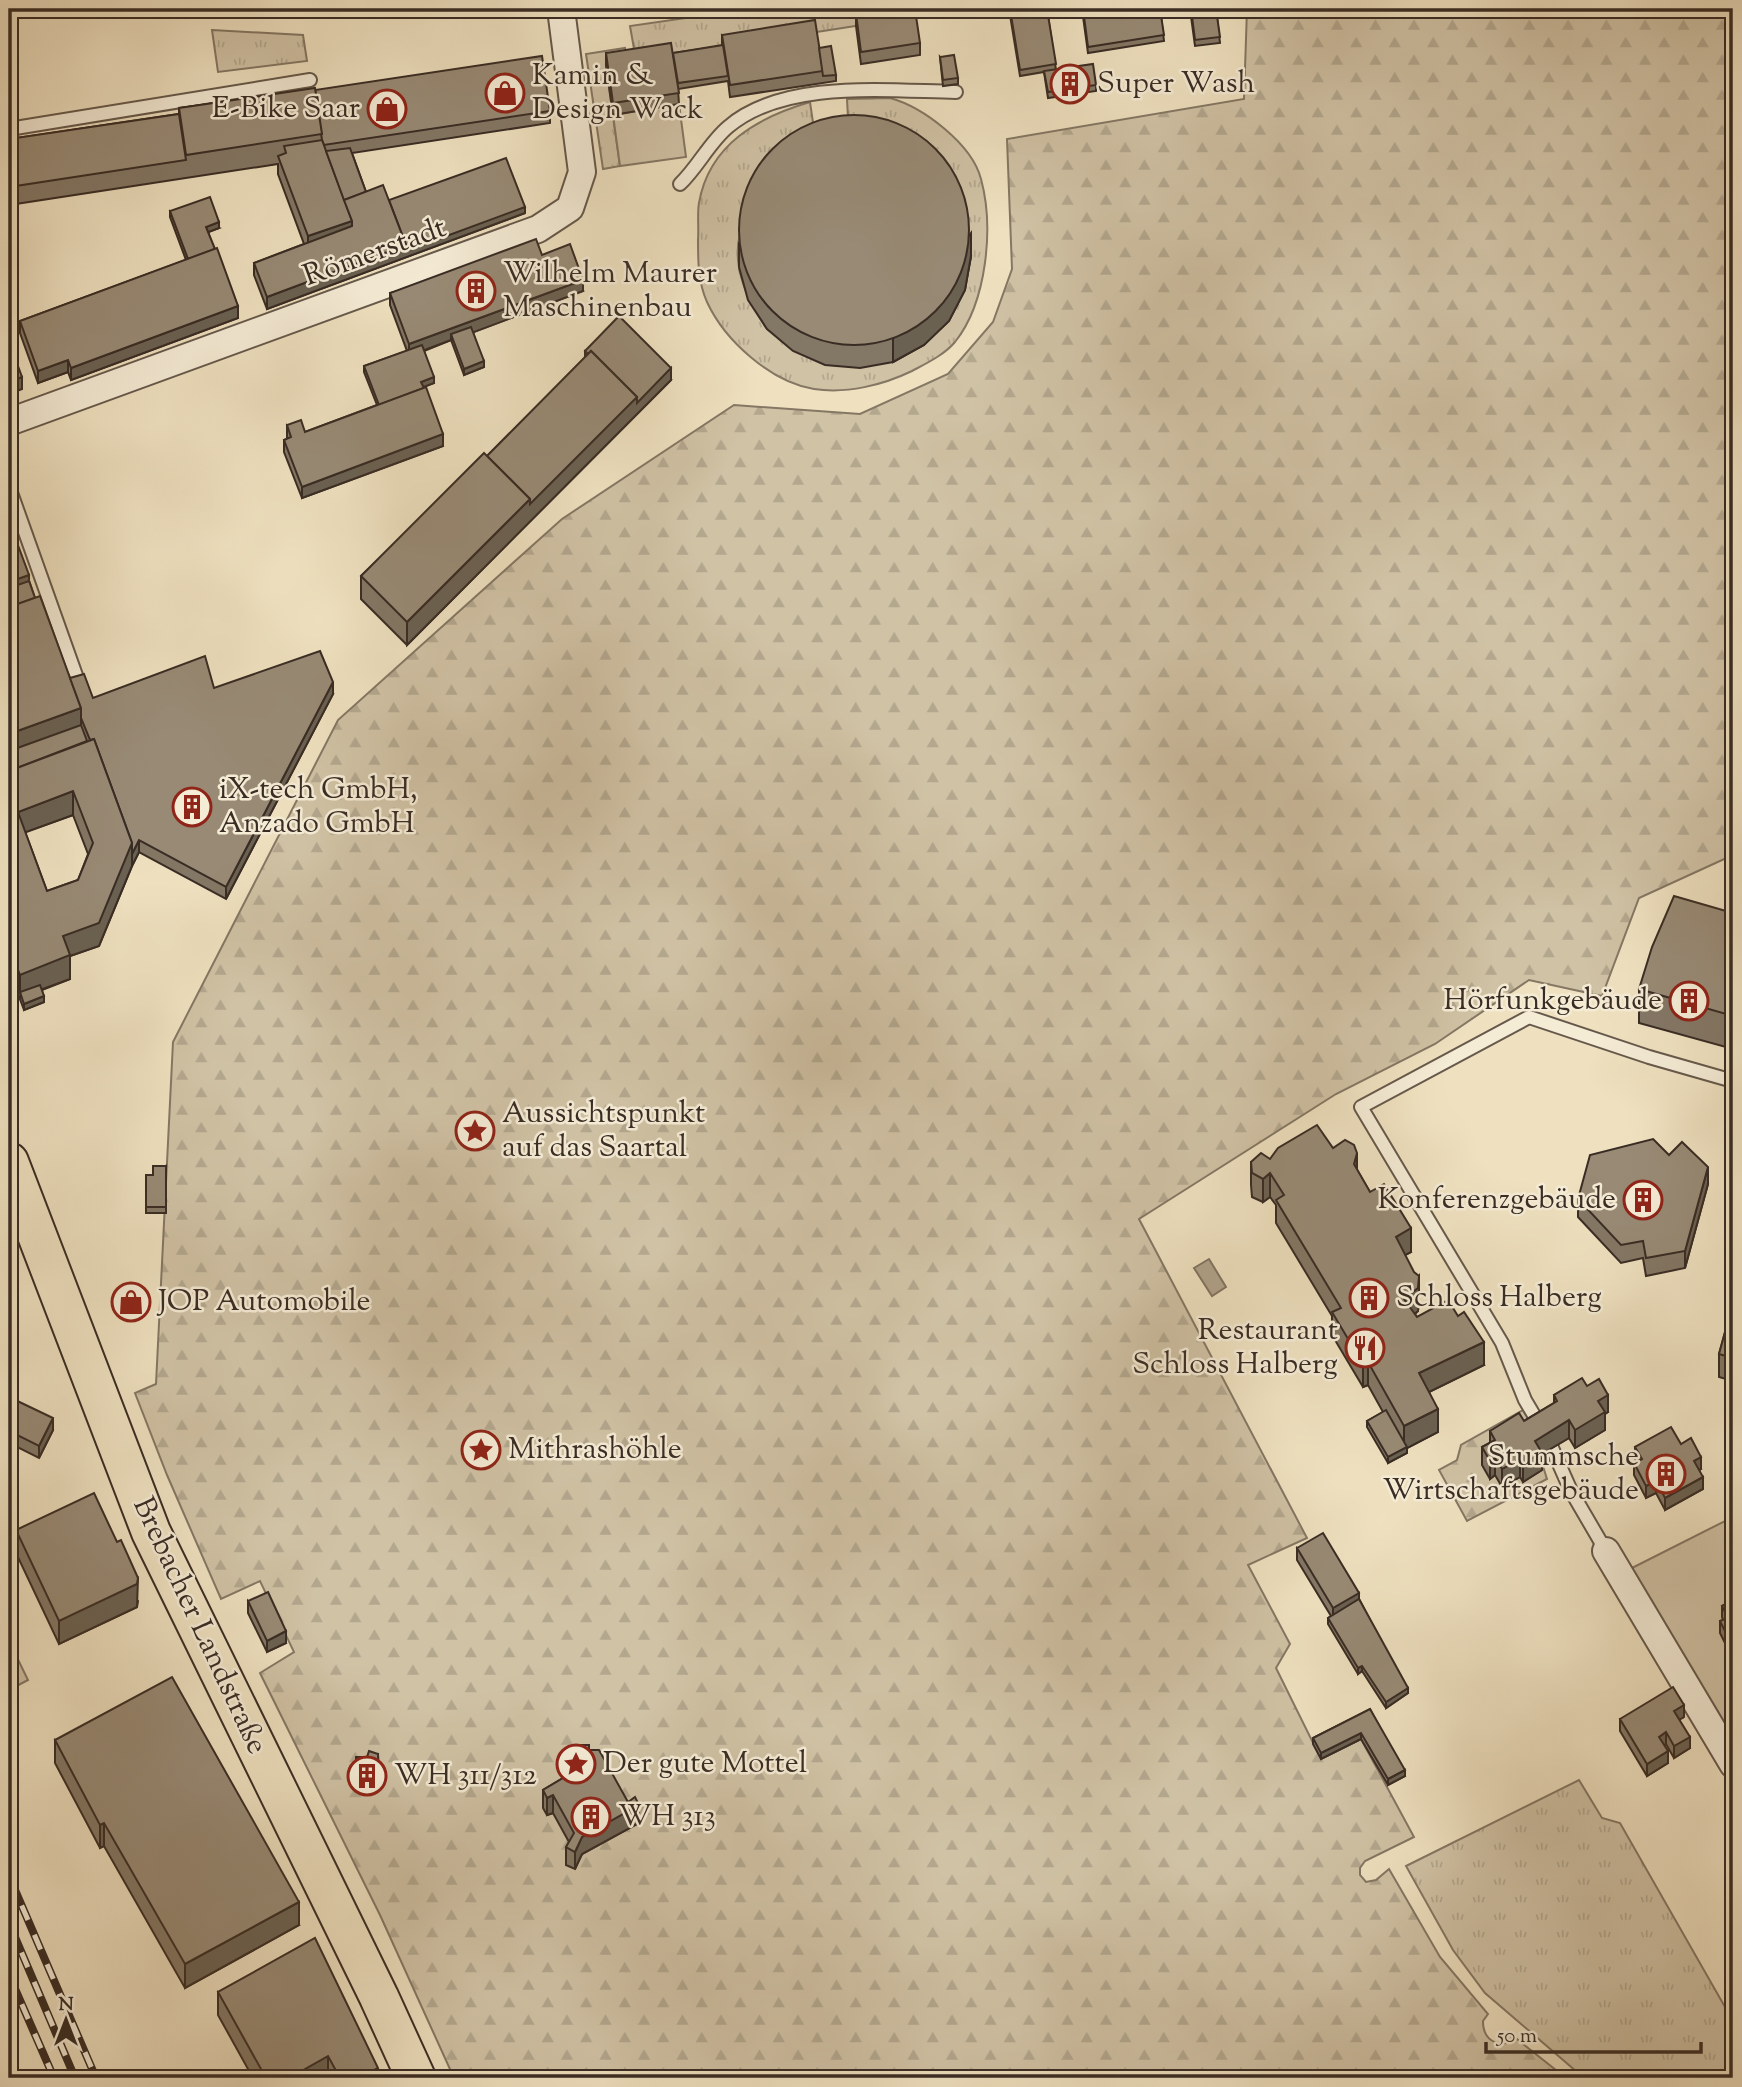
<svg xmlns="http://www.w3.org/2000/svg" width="1742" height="2087" font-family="'Sorts Mill Goudy',serif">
	<defs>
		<pattern id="grass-tufts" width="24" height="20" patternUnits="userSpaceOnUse" patternTransform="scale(1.75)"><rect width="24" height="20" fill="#d0c2a5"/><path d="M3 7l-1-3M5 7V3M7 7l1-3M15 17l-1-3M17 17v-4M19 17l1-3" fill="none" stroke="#b3a78e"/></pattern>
		<pattern id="forest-firs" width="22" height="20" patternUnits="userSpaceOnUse" patternTransform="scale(1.75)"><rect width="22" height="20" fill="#d0c2a5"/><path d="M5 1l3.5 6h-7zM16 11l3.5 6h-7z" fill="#b3a78e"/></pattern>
	</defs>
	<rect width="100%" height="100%" fill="#efe1c0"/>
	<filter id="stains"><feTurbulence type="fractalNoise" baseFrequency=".00286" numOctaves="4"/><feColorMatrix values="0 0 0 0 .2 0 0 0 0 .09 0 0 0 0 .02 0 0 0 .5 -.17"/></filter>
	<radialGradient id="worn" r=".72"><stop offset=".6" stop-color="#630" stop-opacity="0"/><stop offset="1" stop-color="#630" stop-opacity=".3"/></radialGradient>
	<g fill="url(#grass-tufts)" stroke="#847764" stroke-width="2">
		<polygon points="748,9 957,9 958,10 636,60 630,26"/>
		<polygon points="212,30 303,35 307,61 218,72"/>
		<polygon points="625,48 627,62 606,66 620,166 603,169 586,54"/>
		<path d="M890,98C923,107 972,144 981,179C994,227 987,302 955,342C944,355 927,363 912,371C883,385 847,394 814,389C771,382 725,341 707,302C698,282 698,261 698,240C699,228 697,214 699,203C709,144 759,117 810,102L816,143C804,157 743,223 740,234C731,268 749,302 767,329L893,362C943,335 961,312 971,257L849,137L847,99Z"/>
		<polygon points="9,1641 28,1680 9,1690"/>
		<polygon points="1579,1780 1602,1818 1620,1823 1733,2021 1733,2078 1584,2078 1485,1993 1453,1950 1406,1866"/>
	</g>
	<g fill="url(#forest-firs)" stroke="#847764" stroke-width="2">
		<path d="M1247,9H1733V855L1639,898L1602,996L1529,980L1435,1044L1336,1094L1139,1219L1307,1538L1248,1565L1290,1644L1276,1668L1321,1759L1361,1739L1414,1837L1365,1861L1360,1868V1875L1366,1882L1376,1880L1389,1869L1440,1957L1488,2014L1483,2021C1483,2036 1491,2045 1507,2043L1513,2036L1566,2078H454L380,1915L260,1673L294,1652L260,1581L221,1599L167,1475L135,1393L156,1384L173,1042L338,720L562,519L734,405L860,414L948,374L993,322L1012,269L1007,139L1244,99Z"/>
		<polygon points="1525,1409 1547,1479 1467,1521 1439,1470 1457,1460 1461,1445"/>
	</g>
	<g fill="#d0c2a5" stroke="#847764" stroke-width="2">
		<polygon points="679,104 686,157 620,166 613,115"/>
		<polygon points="1733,1517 1733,1745 1628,1570"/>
	</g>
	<polygon fill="#b1a38b" stroke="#817362" stroke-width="2" points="1209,1259 1226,1287 1212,1296 1194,1268"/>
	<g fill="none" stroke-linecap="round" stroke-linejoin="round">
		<defs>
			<g id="lane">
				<polyline points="9,129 310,80"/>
				<path d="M680,184C698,167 709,143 728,127C784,79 888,91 956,92"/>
				<polyline points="9,487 78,681"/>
				<polyline points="1541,1427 1525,1400 1502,1343 1361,1107 1529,1017 1649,1057 1733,1081"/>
				<polyline points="1552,1448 1571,1491 1606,1551"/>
			</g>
			<g id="street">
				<polyline points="9,422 538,229 570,208 582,172 561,9"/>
				<polyline points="1606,1551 1733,1764"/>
			</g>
			<polyline id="primary" points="9,1162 151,1532 379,1997 416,2078"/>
		</defs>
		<use href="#lane" stroke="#66594b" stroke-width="16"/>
		<use href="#street" stroke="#66594b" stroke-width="30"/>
		<use href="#primary" stroke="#392c24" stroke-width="42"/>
		<use href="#lane" stroke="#f5ecd6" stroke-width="12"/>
		<use href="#street" stroke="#f5ecd6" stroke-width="26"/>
		<use href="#primary" stroke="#efe1c0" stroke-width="38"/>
		<defs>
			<g id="rail">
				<polyline points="9,1876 96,2078"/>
				<polyline points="9,1923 75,2078"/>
				<polyline points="9,1975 54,2078"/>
			</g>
		</defs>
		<use href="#rail" stroke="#392c24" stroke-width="8"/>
		<use href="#rail" stroke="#f5ecd6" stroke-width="5" stroke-dasharray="16" stroke-linecap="butt"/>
	</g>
	<g fill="#837765" stroke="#392c24" stroke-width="2" fill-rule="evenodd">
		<polygon points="846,9 869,9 869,12 920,43 920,55 861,64 856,26 856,14 847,15"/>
		<polygon points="1009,9 1047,9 1056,70 1096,85 1096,91 1048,98 1044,72 1020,76"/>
		<polygon points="1082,9 1160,9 1164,41 1088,53"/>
		<polygon points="1190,9 1216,9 1220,43 1195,46"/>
		<polygon points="722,35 836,75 836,81 730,97 728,81 678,89 679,104 613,115 606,65 606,53 673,53 722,46"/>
		<polygon points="940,57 958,78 958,84 943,86"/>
		<polygon points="315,90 550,111 550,123 352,153 366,192 389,200 525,213 267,309 254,275 254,263 304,244 278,174 278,164 9,205 9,139 179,114 179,108"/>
		<polygon points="170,211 219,228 208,232 238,318 71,380 68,372 38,383 20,333 20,321 186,260 170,217"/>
		<polygon points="739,243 971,256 965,290 949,321 924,345 893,362 860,368 825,365 793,351 767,329 748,300 739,267"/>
		<polygon points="542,255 583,291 473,332 484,367 464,375 451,340 424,351 434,383 423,387 443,446 302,498 284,452 284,440 287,439 287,425 305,432 377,405 364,372 364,366 407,351 390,305 390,293"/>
		<polygon points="585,351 671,380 407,645 361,599 361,576 487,456 585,358"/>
		<path d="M9,521L35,598L70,678L93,698L214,688L333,694L226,899L139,852L132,866L99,946L70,956V979L42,990L44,1002L24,1010L9,970ZM73,815L88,854L78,880L47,891L25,832Z"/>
		<polygon points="1733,913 1733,1049 1639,1023 1639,989"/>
		<polygon points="1333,1148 1357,1170 1370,1192 1411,1252 1405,1255 1419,1299 1418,1311 1415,1314 1417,1317 1484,1365 1429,1392 1438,1432 1407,1448 1407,1453 1388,1463 1367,1427 1367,1421 1383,1412 1368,1385 1363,1387 1332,1335 1332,1316 1276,1223 1276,1205 1270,1197 1263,1202 1252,1197 1251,1185 1251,1162"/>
		<polygon points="1669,1155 1708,1184 1685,1268 1646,1276 1643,1258 1621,1263 1578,1217 1578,1199"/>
		<polygon points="166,1166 166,1213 146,1213 146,1175 153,1175"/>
		<polygon points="1733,1303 1733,1381 1719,1377 1719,1354"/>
		<polygon points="1587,1386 1608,1412 1605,1414 1605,1430 1575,1448 1569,1438 1542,1454 1542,1470 1523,1482 1520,1477 1502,1487 1495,1475 1490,1479 1482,1465 1482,1447 1490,1443 1490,1431 1524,1421 1554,1403 1554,1395"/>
		<polygon points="9,1397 53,1430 39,1458 9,1443"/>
		<polygon points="1681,1444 1701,1469 1699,1470 1703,1489 1665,1510 1656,1493 1646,1498 1634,1475 1634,1463 1637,1462 1635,1459 1635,1447"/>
		<polygon points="16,1530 138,1601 137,1607 59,1644 16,1553"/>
		<polygon points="1297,1548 1359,1599 1408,1693 1386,1708 1362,1671 1358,1674 1328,1624 1328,1618 1331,1616 1297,1560"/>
		<polygon points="1733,1600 1733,1656 1732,1657 1720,1633 1720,1621 1723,1620 1722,1617 1722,1606"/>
		<polygon points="248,1601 286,1643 267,1652 248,1613"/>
		<polygon points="1370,1709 1405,1776 1388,1785 1361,1739 1321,1759 1313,1744 1313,1738"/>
		<polygon points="1684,1717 1679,1719 1690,1748 1674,1758 1666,1744 1664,1745 1668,1763 1647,1776 1620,1731 1620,1719"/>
		<polygon points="55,1740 299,1925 185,1988 104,1846 100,1848 55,1763"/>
		<polygon points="589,1750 639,1823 582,1854 575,1869 566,1865 566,1847 569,1842 553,1813 547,1815 543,1808 543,1790 568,1775"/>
		<polygon points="378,1754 379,1789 357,1790 356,1757 367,1757"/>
		<polygon points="218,1992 378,2076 380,2078 253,2078 218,2015"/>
	</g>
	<g fill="#6a6152" stroke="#392c24" stroke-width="2">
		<polygon points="525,207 525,213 267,309 267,297 406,245"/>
		<polygon points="352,221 352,238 308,254 308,236"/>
		<polygon points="219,222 219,228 206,233 206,227"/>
		<polygon points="971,233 971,256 965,290 949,321 924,345 893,362 893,339"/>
		<polygon points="18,261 18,267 9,270 9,264"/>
		<polygon points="583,280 583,291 453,340 451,334 451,340 409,356 409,344"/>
		<polygon points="238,306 238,318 71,380 71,368"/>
		<polygon points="68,360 68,372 38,383 38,371"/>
		<polygon points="484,361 484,367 464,375 464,369"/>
		<polygon points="671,368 671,380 407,645 407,622 530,499 637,397"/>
		<polygon points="22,377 22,389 9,394 9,382"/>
		<polygon points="434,377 434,383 421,388 421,382"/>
		<polygon points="443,434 443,446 302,498 302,487"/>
		<polygon points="29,575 29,587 9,594 9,582"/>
		<polygon points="333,682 333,694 226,899 226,887"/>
		<polygon points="81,708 81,731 9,758 9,734"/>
		<polygon points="73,791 73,815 18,835 18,812"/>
		<polygon points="139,840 139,852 132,866 132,854"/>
		<polygon points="132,843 132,866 99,946 70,956 70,979 21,997 20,992 20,975 63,936"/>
		<polygon points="44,996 44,1002 24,1010 24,1004"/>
		<polygon points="1357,1153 1357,1176 1354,1164"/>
		<polygon points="1708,1167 1708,1184 1685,1268 1685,1251"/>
		<polygon points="1270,1173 1270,1197 1263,1202 1263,1179"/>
		<polygon points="1411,1228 1411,1252 1396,1260 1396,1237"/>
		<polygon points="1419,1276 1419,1299 1418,1311 1404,1322 1404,1299"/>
		<polygon points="1484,1342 1484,1365 1419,1397 1419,1373"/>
		<polygon points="1368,1362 1368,1385 1363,1387 1363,1364"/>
		<polygon points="1608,1395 1608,1412 1605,1414 1605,1430 1575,1448 1575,1430 1598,1401"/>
		<polygon points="1438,1409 1438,1432 1407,1448 1407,1453 1388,1463 1388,1457 1404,1448 1404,1426"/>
		<polygon points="53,1418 53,1430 39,1458 39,1446"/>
		<polygon points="1569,1420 1569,1438 1542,1454 1542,1470 1523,1482 1523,1464 1535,1441"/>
		<polygon points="1701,1457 1701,1469 1694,1473 1694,1461"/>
		<polygon points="1495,1458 1495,1475 1490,1479 1490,1461"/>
		<polygon points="1520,1459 1520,1477 1502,1487 1502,1469"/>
		<polygon points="1703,1477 1703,1489 1665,1510 1665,1498"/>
		<polygon points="1656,1481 1656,1493 1646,1498 1646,1486"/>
		<polygon points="138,1578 137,1607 59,1644 59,1621"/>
		<polygon points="1359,1593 1359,1605 1333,1620 1333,1608"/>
		<polygon points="286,1631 286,1643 267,1652 267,1641"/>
		<polygon points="1362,1666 1362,1671 1358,1674 1358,1668"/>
		<polygon points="1408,1688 1408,1693 1386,1708 1386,1702"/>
		<polygon points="1684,1705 1684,1717 1674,1723 1674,1711"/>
		<polygon points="1666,1732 1666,1744 1659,1748 1659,1737"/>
		<polygon points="1361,1733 1361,1739 1321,1759 1321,1753"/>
		<polygon points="1690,1737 1690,1748 1674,1758 1674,1746"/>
		<polygon points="1668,1751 1668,1763 1647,1776 1647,1764"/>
		<polygon points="1405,1770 1405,1776 1388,1785 1388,1779"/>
		<polygon points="553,1795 553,1813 547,1815 547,1798"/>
		<polygon points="639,1805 639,1823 582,1854 575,1869 575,1852 582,1837"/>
		<polygon points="104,1823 104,1846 100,1848 100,1825"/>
		<polygon points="299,1902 299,1925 185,1988 185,1964"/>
		<polygon points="328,2056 328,2078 289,2078"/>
	</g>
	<g fill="#988a75" stroke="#392c24" stroke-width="2" fill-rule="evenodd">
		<polygon points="890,9 915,9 920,43 861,52 856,14"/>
		<polygon points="1010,9 1047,9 1056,64 1020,70"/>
		<polygon points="1083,9 1160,9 1164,35 1088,47"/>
		<polygon points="1191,9 1216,9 1220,37 1195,40"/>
		<polygon points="815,20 823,71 730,85 722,35"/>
		<polygon points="671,43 679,93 613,103 606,53"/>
		<polygon points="723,45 728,76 678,83 673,53"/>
		<polygon points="831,46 836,75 823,76 819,48"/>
		<polygon points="954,55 958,78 943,80 940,57"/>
		<polygon points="542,56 550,111 324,145 322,140 315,90"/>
		<polygon points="1093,64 1096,85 1048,92 1044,71"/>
		<polygon points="315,88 322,134 186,155 179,108"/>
		<polygon points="179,114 186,160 9,187 9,139"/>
		<circle cx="854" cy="230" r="115"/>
		<polygon points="322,140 352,221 308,236 278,156 286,153 284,146"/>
		<polygon points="350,148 366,192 344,200 326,151"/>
		<polygon points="506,158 525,207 406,251 406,245 389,200"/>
		<polygon points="383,185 406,245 267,297 254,263 352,226 352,221 344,200"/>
		<polygon points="210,197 219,222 206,227 215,249 188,259 170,211"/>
		<polygon points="9,207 11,207 18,261 9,264"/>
		<polygon points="536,239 542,255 570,244 583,280 409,344 390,293"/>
		<polygon points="217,248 238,306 71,368 68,360 38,371 20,321"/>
		<polygon points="619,316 671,368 637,403 637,397 591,351 588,354 585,351"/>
		<polygon points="471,327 484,361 464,369 451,334"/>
		<polygon points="9,342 22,377 9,382"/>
		<polygon points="422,345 434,377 421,382 424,388 379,405 364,366"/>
		<polygon points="591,351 637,397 530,504 530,499 487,456"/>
		<polygon points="426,387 443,434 302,487 284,440 291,437 287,425 301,420 305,432"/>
		<polygon points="484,453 530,499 407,622 361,576"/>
		<polygon points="9,521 29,575 9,582"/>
		<polygon points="29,581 35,598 9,607 9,588"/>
		<polygon points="40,596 81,708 9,734 9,607"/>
		<polygon points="320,651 333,682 226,887 139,840 132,854 132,843 94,739 90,740 81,718 81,708 70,678 84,674 93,698 205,656 214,688"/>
		<polygon points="81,725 87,741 9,771 9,751"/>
		<path d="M94,739L132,843L99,923L63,936L70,955L20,975L9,947V771ZM73,791L93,843L78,880L47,891L18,812Z"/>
		<polygon points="1674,896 1733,913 1733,1016 1639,989 1652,947"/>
		<polygon points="40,985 44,996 24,1004 20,992"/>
		<polygon points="1317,1125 1333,1148 1345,1140 1354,1145 1357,1153 1354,1164 1370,1192 1384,1184 1411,1228 1396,1237 1414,1272 1419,1276 1418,1288 1404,1299 1417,1317 1448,1300 1458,1316 1464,1312 1484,1342 1419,1373 1438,1409 1404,1426 1368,1362 1363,1364 1332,1312 1341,1308 1276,1200 1284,1195 1270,1173 1263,1179 1252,1173 1251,1162 1261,1153 1270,1159 1278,1148"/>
		<polygon points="1653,1139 1669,1155 1682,1142 1708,1167 1685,1251 1646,1258 1643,1241 1621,1245 1578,1199 1590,1155"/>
		<polygon points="153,1166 166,1166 166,1207 146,1207 146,1175 153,1175"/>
		<polygon points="1733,1303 1733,1358 1719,1354"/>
		<polygon points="1582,1378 1587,1386 1599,1379 1608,1395 1598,1401 1605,1412 1575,1430 1569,1420 1535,1441 1542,1453 1523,1464 1520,1459 1502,1469 1495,1458 1490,1461 1482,1447 1495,1440 1490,1431 1519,1413 1524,1421 1557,1401 1554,1395"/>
		<polygon points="9,1397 53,1418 39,1446 9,1431"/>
		<polygon points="1386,1410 1407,1447 1388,1457 1367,1421"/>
		<polygon points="1671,1427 1681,1444 1691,1438 1701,1457 1694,1461 1703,1477 1665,1498 1656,1481 1646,1486 1634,1463 1642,1459 1635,1447"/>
		<polygon points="94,1493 117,1542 121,1540 138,1578 137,1584 59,1621 16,1530"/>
		<polygon points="1323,1533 1359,1593 1333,1608 1297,1548"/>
		<polygon points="268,1592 286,1631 267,1641 248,1601"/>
		<polygon points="1359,1599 1408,1688 1386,1702 1362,1666 1358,1668 1328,1618"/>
		<polygon points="1733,1600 1733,1644 1732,1645 1720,1621 1728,1618 1722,1606"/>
		<polygon points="172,1677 299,1902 185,1964 104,1823 100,1825 55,1740"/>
		<polygon points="1673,1687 1684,1705 1674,1711 1690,1737 1674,1746 1666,1732 1659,1737 1668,1751 1647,1764 1620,1719"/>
		<polygon points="1370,1709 1405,1770 1388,1779 1361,1733 1321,1753 1313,1738"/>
		<polygon points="580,1745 589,1745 589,1750 599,1750 628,1802 635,1797 639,1805 582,1837 575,1852 566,1847 574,1833 553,1795 547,1798 543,1790 568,1775"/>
		<polygon points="369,1751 378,1754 379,1783 357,1784 356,1757 367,1757"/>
		<polygon points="315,1938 378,2068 374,2070 380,2078 340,2078 328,2056 289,2078 266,2078 218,1992"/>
	</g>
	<defs>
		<symbol id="building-ring" viewBox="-11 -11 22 22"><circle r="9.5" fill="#f5ecd6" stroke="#8f2418" stroke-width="1.5"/><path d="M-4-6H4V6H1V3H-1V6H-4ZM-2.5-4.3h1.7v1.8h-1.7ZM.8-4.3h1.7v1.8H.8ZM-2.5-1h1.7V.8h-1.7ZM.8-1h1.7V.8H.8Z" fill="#8f2418"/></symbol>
		<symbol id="shop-ring" viewBox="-11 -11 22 22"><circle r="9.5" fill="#f5ecd6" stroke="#8f2418" stroke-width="1.5"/><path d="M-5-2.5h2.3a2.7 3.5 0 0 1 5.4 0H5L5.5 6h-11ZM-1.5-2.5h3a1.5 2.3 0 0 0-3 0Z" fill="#8f2418"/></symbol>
		<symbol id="sight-ring" viewBox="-11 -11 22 22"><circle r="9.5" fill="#f5ecd6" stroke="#8f2418" stroke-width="1.5"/><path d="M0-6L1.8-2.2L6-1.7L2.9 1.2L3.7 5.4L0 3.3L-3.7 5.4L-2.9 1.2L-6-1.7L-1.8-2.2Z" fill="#8f2418"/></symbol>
		<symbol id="restaurant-ring" viewBox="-11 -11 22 22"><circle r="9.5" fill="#f5ecd6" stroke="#8f2418" stroke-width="1.5"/><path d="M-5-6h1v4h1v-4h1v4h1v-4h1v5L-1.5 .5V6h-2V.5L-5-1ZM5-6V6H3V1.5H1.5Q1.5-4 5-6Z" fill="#8f2418"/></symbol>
	</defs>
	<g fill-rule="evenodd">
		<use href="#building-ring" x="1048" y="62" width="44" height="44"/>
		<use href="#shop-ring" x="483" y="71" width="44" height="44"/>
		<use href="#shop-ring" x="365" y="87" width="44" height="44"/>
		<use href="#building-ring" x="454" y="269" width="44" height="44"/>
		<use href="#building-ring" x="170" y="785" width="44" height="44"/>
		<use href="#building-ring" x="1667" y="979" width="44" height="44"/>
		<use href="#sight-ring" x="453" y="1109" width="44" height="44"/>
		<use href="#building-ring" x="1621" y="1178" width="44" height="44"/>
		<use href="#building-ring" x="1347" y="1276" width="44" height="44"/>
		<use href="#shop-ring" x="109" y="1280" width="44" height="44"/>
		<use href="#restaurant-ring" x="1343" y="1326" width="44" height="44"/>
		<use href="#sight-ring" x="459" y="1428" width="44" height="44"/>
		<use href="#building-ring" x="1644" y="1452" width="44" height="44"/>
		<use href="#sight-ring" x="554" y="1742" width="44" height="44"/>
		<use href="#building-ring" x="345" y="1754" width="44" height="44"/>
		<use href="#building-ring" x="569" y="1795" width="44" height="44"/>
	</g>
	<g text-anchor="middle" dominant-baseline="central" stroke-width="5" stroke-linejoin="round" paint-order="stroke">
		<g font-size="30" fill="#392c24" stroke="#f5ecd6" text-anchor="start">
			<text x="532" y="76">Kamin &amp;<tspan x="532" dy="34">Design Wack</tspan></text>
			<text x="1097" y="84">Super Wash</text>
			<text x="360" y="109" text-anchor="end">E-Bike Saar</text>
			<text x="503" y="274">Wilhelm Maurer<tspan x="503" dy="34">Maschinenbau</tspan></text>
			<text x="219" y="790">iX-tech GmbH,<tspan x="219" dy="34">Anzado GmbH</tspan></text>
			<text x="1662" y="1001" text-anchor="end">Hörfunkgebäude</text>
			<text x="502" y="1114">Aussichtspunkt<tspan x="502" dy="34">auf das Saartal</tspan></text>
			<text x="1616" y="1200" text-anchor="end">Konferenzgebäude</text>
			<text x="1396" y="1298">Schloss Halberg</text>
			<text x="158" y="1302">JOP Automobile</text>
			<text x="1338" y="1331" text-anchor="end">Restaurant<tspan x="1338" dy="34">Schloss Halberg</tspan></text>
			<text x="508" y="1450">Mithrashöhle</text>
			<text x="1639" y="1457" text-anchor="end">Stummsche<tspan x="1639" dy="34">Wirtschaftsgebäude</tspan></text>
			<text x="603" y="1764">Der gute Mottel</text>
			<text x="394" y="1776">WH 311/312</text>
			<text x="618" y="1817">WH 313</text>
		</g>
		<g font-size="30" fill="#392c24" stroke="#f5ecd6">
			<text transform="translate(375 253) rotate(-20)">Römerstadt</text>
			<text transform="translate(199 1626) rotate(65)">Brebacher Landstraße</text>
		</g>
	</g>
	<rect width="1742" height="2087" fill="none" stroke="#efe1c0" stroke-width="35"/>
	<rect x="10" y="10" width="1721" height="2066" fill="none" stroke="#392c24" stroke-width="3.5"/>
	<rect x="18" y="18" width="1707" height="2052" fill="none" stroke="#392c24" stroke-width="2"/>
	<g transform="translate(66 2020)" stroke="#f5ecd6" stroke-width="5" paint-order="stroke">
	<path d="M0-5L12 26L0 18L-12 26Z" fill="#392c24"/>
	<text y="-10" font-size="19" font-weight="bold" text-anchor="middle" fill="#392c24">N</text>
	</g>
	<path d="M1486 2042v10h215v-10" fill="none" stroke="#392c24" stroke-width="3.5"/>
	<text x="1497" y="2042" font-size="21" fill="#392c24" stroke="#f5ecd6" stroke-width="5" paint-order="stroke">50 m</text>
	<rect width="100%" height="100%" filter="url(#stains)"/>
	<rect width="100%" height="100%" fill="url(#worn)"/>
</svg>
